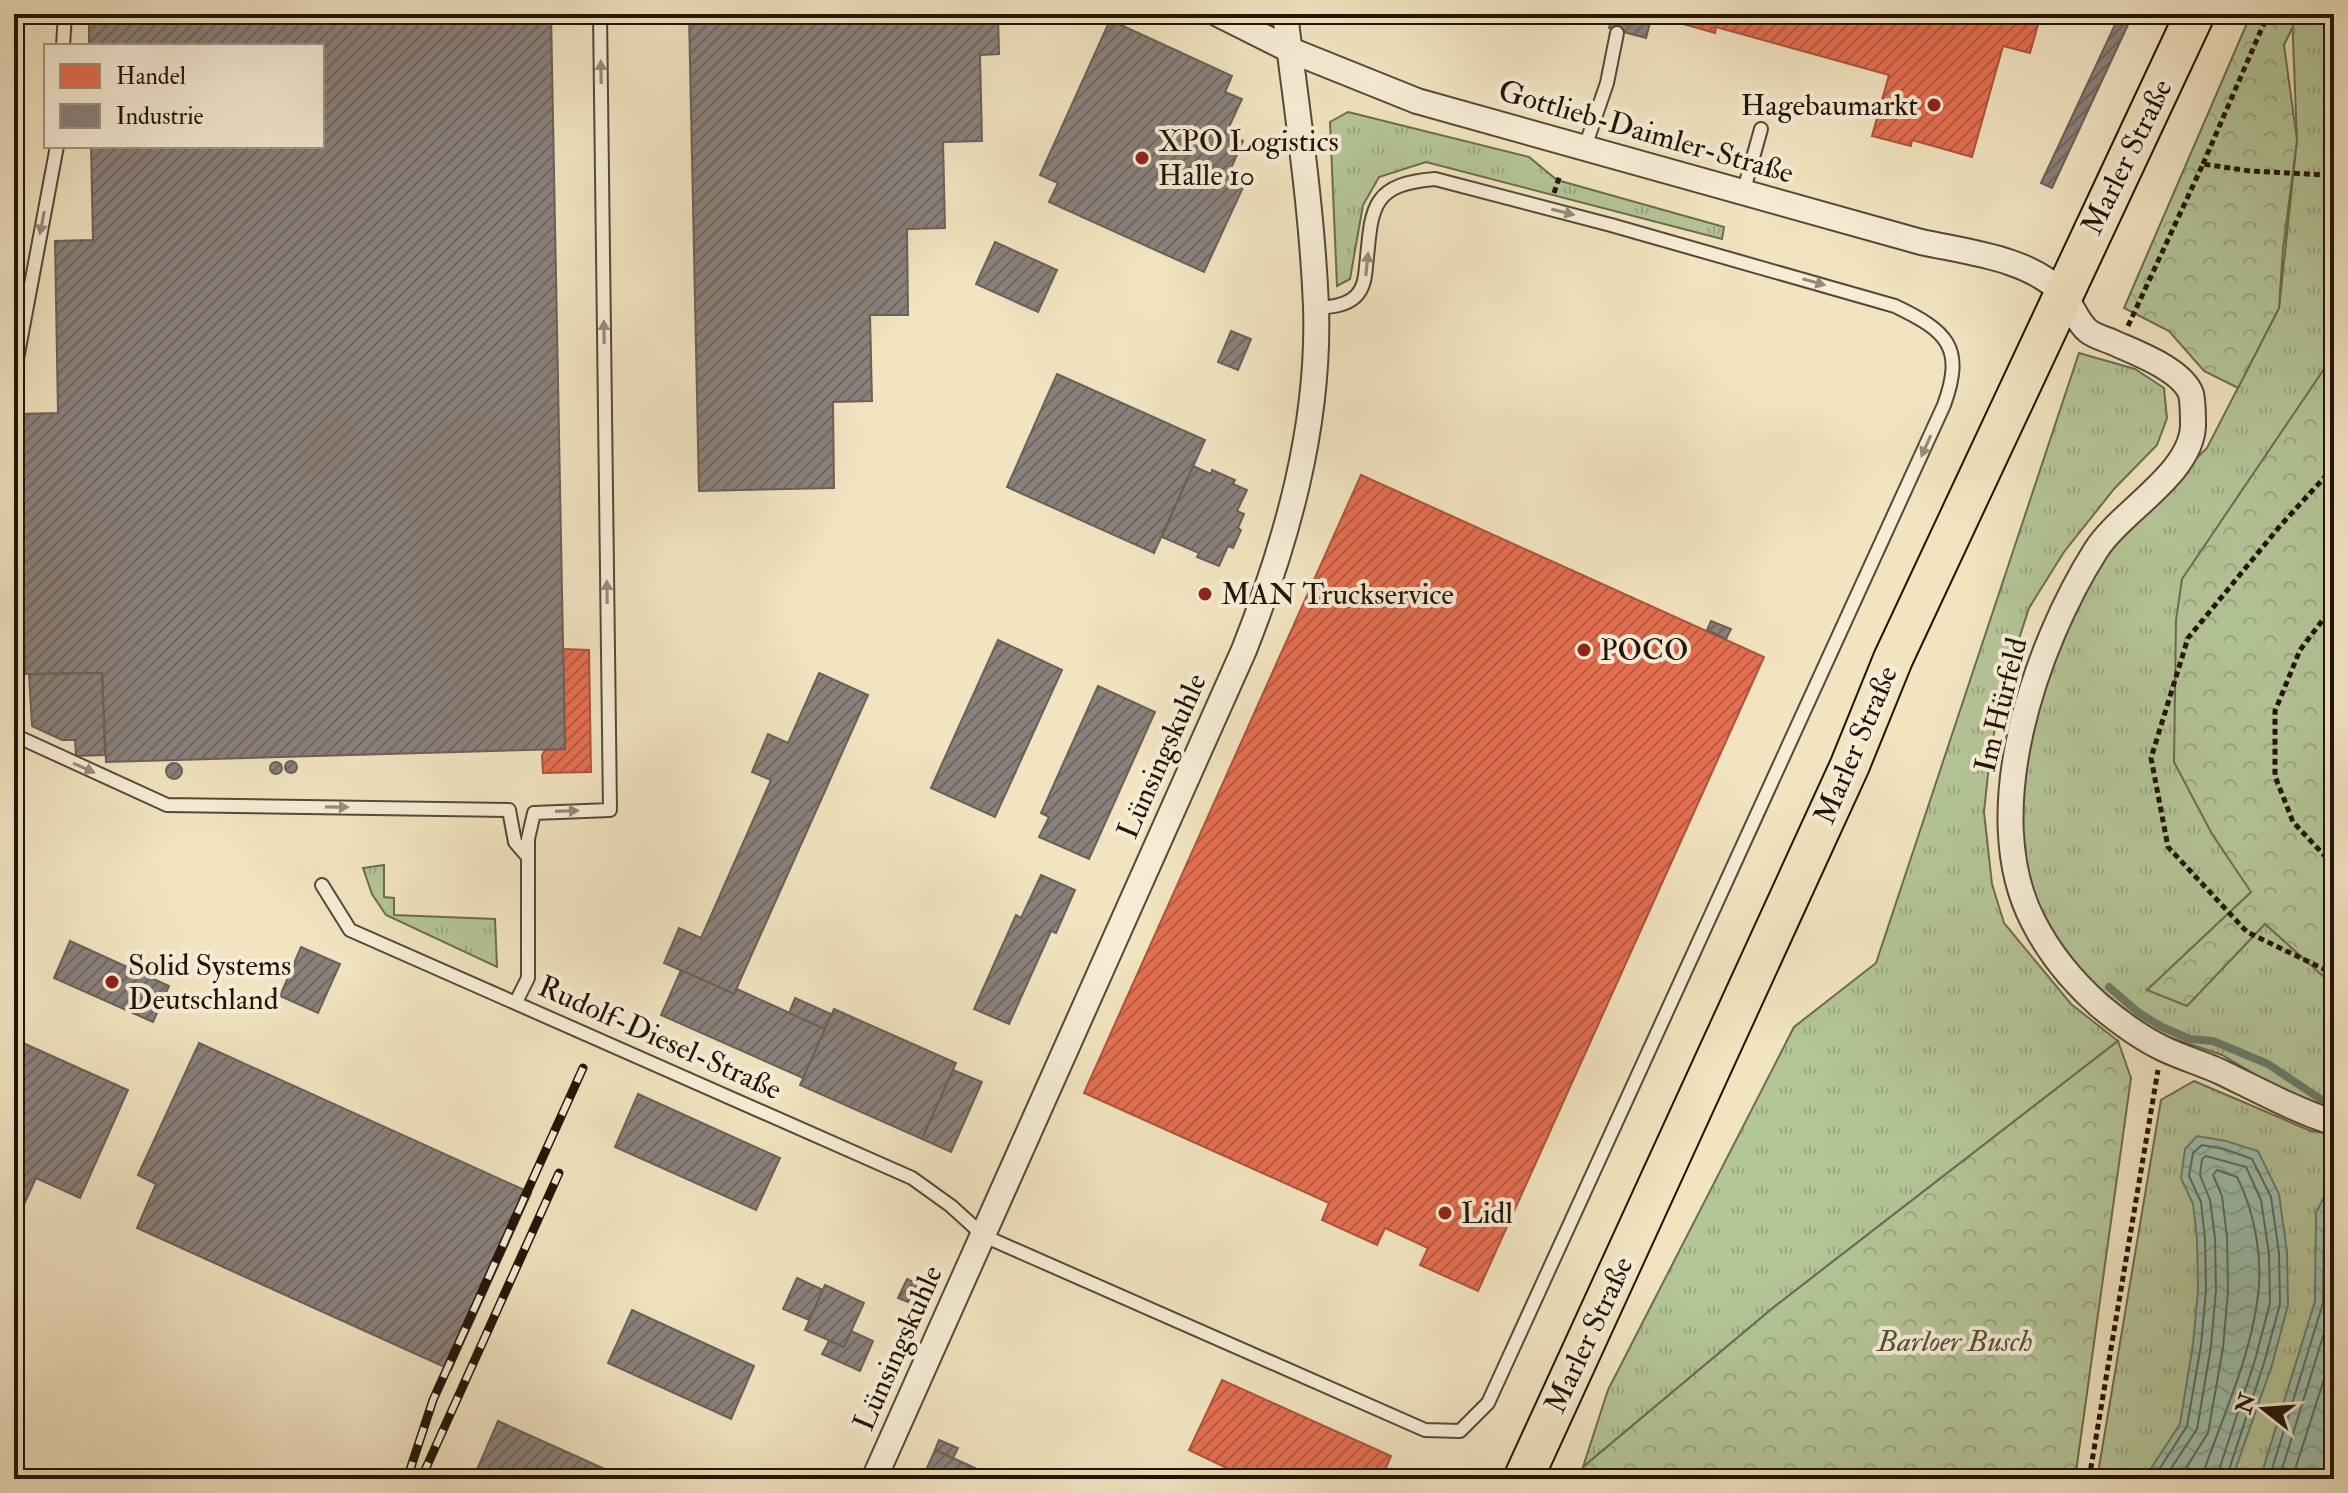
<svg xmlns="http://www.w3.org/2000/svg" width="2348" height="1493" font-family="'IM FELL Double Pica',serif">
	<defs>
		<pattern id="grass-tufts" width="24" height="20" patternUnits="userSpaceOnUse" patternTransform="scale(2)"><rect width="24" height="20" fill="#b4c598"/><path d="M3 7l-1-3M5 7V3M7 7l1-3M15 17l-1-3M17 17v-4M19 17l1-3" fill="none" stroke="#9aa882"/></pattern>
		<pattern id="forest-crowns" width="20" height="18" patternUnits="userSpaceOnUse" patternTransform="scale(2)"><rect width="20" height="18" fill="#b4c598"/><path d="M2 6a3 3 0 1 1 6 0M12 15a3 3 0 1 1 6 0" fill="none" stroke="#9aa882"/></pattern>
		<pattern id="water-waves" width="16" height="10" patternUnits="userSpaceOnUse" patternTransform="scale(2)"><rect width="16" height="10" fill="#9cbfad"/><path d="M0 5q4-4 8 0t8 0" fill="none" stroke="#86a393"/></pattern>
		<pattern id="shops-hatch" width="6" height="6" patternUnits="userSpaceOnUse" patternTransform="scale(2)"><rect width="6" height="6" fill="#e76f51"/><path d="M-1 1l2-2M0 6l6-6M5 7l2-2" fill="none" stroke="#bb5a41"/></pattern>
		<pattern id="industry-hatch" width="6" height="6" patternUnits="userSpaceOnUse" patternTransform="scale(2)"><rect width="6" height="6" fill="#8a817c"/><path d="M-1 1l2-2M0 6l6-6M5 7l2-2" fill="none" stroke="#706864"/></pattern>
	</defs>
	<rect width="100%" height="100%" fill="#f2e4c1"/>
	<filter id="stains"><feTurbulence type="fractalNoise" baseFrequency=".0025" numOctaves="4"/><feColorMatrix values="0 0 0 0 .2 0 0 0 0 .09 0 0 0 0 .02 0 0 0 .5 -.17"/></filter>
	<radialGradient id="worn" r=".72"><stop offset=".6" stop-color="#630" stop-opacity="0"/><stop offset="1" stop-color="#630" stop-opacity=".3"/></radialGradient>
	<g fill="url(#grass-tufts)" stroke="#6b6c50" stroke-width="2">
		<polygon points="2292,14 2334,14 2334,1111 2298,1100 2222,1055 2154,1032 2088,980 2043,928 2019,859 2017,792 2059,629 2096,562 2139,514 2207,448 2279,308 2297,140"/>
		<polygon points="1348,112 1529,157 1557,180 1724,227 1722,239 1426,162 1379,177 1363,205 1350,279 1337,286 1330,122"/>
		<polygon points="2079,353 2135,369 2164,388 2167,418 2157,445 2114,489 2064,552 2029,608 2009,670 1991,746 1984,812 1992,884 2004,923 2071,1004 2118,1041 1774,1307 1583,1467 1608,1390 1794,1027 1876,963"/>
		<polygon points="384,865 384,897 394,898 394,915 495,919 497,967 386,915 372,894 363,868"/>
		<polygon points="2194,1081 2311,1131 2334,1134 2334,1479 2097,1479 2161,1100"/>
	</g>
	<g fill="url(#forest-crowns)" stroke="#6b6c50" stroke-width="2">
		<polygon points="2251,14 2299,14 2284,45 2297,140 2283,249 2279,308 2238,388 2204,371 2169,331 2124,308"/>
		<polygon points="2334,358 2334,986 2265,924 2187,1006 2147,990 2251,892 2212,834 2174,762 2176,620 2182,579 2324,369"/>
		<polygon points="2118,1041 2131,1078 2075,1479 1577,1479 1583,1467 1774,1307"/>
	</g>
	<g fill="url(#water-waves)" stroke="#6b7b6b" stroke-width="2">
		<polygon points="2197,1136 2226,1141 2258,1151 2279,1194 2287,1252 2288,1305 2272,1365 2232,1479 2144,1479 2180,1424 2193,1344 2198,1290 2197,1239 2193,1204 2181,1178 2185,1149"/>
		<polygon points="2334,1186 2334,1479 2260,1479 2315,1301 2316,1212 2328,1190"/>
	</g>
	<g fill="url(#shops-hatch)" stroke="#ac543b" stroke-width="2">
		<polygon points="1648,14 2041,14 2030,53 2003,46 1972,157 1912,140 1911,146 1872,136 1889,75 1716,27 1715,33"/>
		<polygon points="1361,475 1764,657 1478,1291 1420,1265 1428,1248 1385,1228 1377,1245 1322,1220 1329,1203 1084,1093"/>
		<polygon points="563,649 589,650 591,772 543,773 542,755 545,750 565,749"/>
		<polygon points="1222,1380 1391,1456 1381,1479 1229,1479 1233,1471 1189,1450"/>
	</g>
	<g fill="url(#industry-hatch)" stroke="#6b6059" stroke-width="2">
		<polygon points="89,14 551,14 565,749 106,762 102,673 25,674 20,414 58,413 55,241 93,240 91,146 322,146 322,46 89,46"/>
		<polygon points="689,14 998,14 999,54 980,55 982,141 943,142 945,228 907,229 908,315 870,315 872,401 833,402 834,488 699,491"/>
		<polygon points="1613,14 1652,15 1646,38 1609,28"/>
		<polygon points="2120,14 2133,14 2052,188 2041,183"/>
		<polygon points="1110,20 1232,76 1225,92 1242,99 1226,133 1243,141 1228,175 1245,183 1204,272 1049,202 1058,183 1040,175"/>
		<polygon points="995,242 1057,270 1038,312 976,284"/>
		<polygon points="1231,331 1251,339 1238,370 1218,362"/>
		<polygon points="1057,374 1205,440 1154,553 1007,487"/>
		<polygon points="1193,466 1211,474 1212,470 1235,480 1233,484 1247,490 1237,511 1244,514 1238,528 1241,530 1233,548 1228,546 1219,566 1197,557 1199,553 1162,537"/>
		<polygon points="1711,621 1731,629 1726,639 1707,630"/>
		<polygon points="998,640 1062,670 995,817 931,788"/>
		<polygon points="102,673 105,755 76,756 75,740 62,740 32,726 29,674"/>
		<polygon points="819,673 868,695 734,994 664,963 679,928 701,938 771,780 752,772 768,734 788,743"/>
		<polygon points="1098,686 1155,712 1089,859 1039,837 1049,817 1041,813"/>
		<circle cx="291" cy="767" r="6"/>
		<circle cx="276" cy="768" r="6"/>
		<circle cx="174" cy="771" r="8"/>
		<polygon points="1041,875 1075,890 1056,933 1051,931 1009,1024 974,1009 1016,915 1021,918"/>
		<polygon points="70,941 169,986 153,1022 54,978"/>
		<polygon points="301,947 340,964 318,1013 280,996"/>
		<polygon points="681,970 734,994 737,989 825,1029 803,1078 661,1015"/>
		<polygon points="795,998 831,1014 825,1029 789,1013"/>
		<polygon points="834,1009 956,1063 922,1139 800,1085"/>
		<polygon points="14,1039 128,1090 80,1198 36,1178 14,1226"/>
		<polygon points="199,1043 531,1193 451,1370 137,1228 156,1184 138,1175"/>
		<polygon points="953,1070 982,1082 951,1152 922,1139"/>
		<polygon points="638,1094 780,1158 756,1210 615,1147"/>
		<polygon points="797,1278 823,1290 809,1320 783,1309"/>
		<polygon points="907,1279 917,1284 908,1302 898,1298"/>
		<polygon points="825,1285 864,1303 844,1347 805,1330"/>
		<polygon points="632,1310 754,1366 731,1419 608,1363"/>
		<polygon points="851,1331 873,1341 860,1371 822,1354 829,1341 844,1347"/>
		<polygon points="498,1421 627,1479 473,1479"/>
		<polygon points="939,1440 958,1448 953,1458 935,1450"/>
		<polygon points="935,1450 975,1468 969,1479 922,1479"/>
	</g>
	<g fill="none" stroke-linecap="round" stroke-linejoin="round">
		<g stroke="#5f6a5a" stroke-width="2">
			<polyline points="2153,1479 2187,1426 2201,1345 2206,1290 2205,1239 2201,1202 2189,1176 2193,1153 2202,1145 2224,1149 2252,1159 2271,1197 2279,1253 2280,1304 2264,1363 2226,1479"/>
			<polyline points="2164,1479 2197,1429 2211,1346 2216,1290 2215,1238 2210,1200 2200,1175 2202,1159 2206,1156 2246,1167 2261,1200 2269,1254 2270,1303 2255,1360 2216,1479"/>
			<path d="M2179,1479L2208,1433L2223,1348L2228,1291L2227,1237L2222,1196L2213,1175L2217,1170L2237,1177C2255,1212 2264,1262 2257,1303C2249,1359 2224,1414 2205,1468L2204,1479"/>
			<polyline points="2269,1479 2323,1303 2324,1214 2334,1195"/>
			<polyline points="2279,1479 2333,1304 2334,1216"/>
			<polyline points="2292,1479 2334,1348"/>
		</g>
		<polyline stroke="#6b7b6b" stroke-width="8" points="2109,987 2139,1013 2162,1027 2190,1039 2213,1041 2268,1064 2334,1108"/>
		<defs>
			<g id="service">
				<polyline points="63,46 65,14"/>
				<polyline points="1585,147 1607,83 1617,33"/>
				<polyline points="1743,193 1761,129"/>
				<polyline points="14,375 57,146"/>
				<polyline points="14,735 167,805 509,810 515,842 528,857"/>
				<path d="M322,885L350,930L912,1178L951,1206L984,1236L1425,1430L1460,1431L1488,1403L1944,405C1965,347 1947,331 1895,306L1611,225L1435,179C1368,184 1372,211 1366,267C1365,277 1364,288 1356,296C1346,306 1330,307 1316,308"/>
				<polyline points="516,1002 528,978 528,839 534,813 610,810 600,14"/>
			</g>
			<g id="minor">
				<path d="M1218,14L1290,50L1417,101L1921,242C1966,252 2030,258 2063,294C2072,305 2077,322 2088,331C2094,336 2105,339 2112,342C2134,352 2182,369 2191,394C2193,402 2193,417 2193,426C2191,474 2121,511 2096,550C2036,645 1977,813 2033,921C2049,953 2073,982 2100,1006C2118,1021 2143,1039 2164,1049C2183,1058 2204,1064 2223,1073C2262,1092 2293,1109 2334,1123"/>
				<path d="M874,1479L1244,650C1287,541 1320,425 1316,306C1312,209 1297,111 1285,14"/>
			</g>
			<polyline id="primary" points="1523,1479 1850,765 1893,659 2195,14"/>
		</defs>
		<use href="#service" stroke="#564836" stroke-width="16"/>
		<use href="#minor" stroke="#564836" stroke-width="28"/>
		<use href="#primary" stroke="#221408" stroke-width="42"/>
		<g stroke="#221408" stroke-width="5" stroke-dasharray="6 4" stroke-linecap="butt">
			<polyline points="2203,164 2268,14"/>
			<polyline points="1554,193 1560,175"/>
			<polyline points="2128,326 2203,164 2250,171 2326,175 2334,172"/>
			<polyline points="2334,467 2280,526 2188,638 2151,758 2168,847 2247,932 2334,974"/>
			<polyline points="2334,605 2300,650 2275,711 2275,776 2293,822 2324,855 2334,860"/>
			<polyline points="2089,1479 2158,1070"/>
		</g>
		<use href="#service" stroke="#f7edd7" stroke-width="12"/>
		<use href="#minor" stroke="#f7edd7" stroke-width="24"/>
		<use href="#primary" stroke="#f2e4c1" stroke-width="38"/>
		<defs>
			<g id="rail">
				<polyline points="407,1479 433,1400 583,1068"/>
				<polyline points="421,1479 559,1173"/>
			</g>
		</defs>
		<use href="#rail" stroke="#221408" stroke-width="9"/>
		<use href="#rail" stroke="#f7edd7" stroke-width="6" stroke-dasharray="18" stroke-linecap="butt"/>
	</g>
	<defs><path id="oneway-solid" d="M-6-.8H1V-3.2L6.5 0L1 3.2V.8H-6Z" transform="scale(2)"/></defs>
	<g fill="#978b7a">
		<use href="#oneway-solid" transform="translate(601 72) rotate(-91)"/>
		<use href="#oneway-solid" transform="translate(1563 212) rotate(14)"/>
		<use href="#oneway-solid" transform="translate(42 223) rotate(101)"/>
		<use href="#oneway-solid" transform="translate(1367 264) rotate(-84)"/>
		<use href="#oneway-solid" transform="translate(1814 282) rotate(16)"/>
		<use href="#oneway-solid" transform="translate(604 332) rotate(-91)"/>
		<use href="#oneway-solid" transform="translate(1926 446) rotate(114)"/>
		<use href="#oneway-solid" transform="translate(607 592) rotate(-91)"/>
		<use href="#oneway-solid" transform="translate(84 768) rotate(24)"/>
		<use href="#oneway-solid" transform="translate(337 807) rotate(1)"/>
		<use href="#oneway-solid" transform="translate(567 811) rotate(-2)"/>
	</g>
	<g fill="#8f2418" stroke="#f7edd7" stroke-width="3">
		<circle cx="1934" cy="105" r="8"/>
		<circle cx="1142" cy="158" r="8"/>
		<circle cx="1205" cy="594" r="8"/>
		<circle cx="1584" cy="650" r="8"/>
		<circle cx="112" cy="982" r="8"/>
		<circle cx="1445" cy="1213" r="8"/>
	</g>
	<g text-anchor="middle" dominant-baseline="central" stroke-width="8" stroke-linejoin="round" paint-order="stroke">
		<g font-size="30" fill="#221408" stroke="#f7edd7" text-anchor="start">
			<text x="1918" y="105" text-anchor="end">Hagebaumarkt</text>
			<text x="1158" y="141">XPO Logistics<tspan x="1158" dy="34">Halle 10</tspan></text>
			<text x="1221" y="594">MAN Truckservice</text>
			<text x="1600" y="650">POCO</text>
			<text x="128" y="965">Solid Systems<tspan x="128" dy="34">Deutschland</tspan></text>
			<text x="1461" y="1213">Lidl</text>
		</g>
		<g font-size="30" fill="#221408" stroke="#f7edd7">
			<text transform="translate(1646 132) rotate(16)">Gottlieb-Daimler-Straße</text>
			<text transform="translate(2127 157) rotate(-64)">Marler Straße</text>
			<text transform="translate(2001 705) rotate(-76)">Im Hürfeld</text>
			<text transform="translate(1856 745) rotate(-67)">Marler Straße</text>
			<text transform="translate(1162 756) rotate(-66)">Lünsingskuhle</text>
			<text transform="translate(660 1038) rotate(24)">Rudolf-Diesel-Straße</text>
			<text transform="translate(1589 1335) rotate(-65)">Marler Straße</text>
			<text transform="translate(898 1348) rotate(-66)">Lünsingskuhle</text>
		</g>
		<g font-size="30" font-style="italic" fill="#55523a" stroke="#f7edd7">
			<text x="1955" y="1341">Barloer Busch</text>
		</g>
	</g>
	<rect width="2348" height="1493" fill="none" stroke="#f2e4c1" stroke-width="48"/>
	<rect x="16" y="16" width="2316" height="1461" fill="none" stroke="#221408" stroke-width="4"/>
	<rect x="24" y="24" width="2300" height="1445" fill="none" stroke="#221408" stroke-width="2"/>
	<rect x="44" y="44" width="280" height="104" fill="#f7edd7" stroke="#a29684" stroke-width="2"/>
	<rect x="60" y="64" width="40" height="24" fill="#e76f51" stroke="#a29684" stroke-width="2"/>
	<text x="116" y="84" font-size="24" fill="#221408">Handel</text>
	<rect x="60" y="104" width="40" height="24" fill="#8a817c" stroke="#a29684" stroke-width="2"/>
	<text x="116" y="124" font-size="24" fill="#221408">Industrie</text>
	<g transform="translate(2264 1409) rotate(287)" stroke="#f7edd7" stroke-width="6" paint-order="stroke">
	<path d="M0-6L14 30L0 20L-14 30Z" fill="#221408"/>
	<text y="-12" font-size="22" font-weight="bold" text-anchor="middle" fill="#221408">N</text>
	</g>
	<rect width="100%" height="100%" filter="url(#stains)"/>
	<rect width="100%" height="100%" fill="url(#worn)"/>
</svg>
